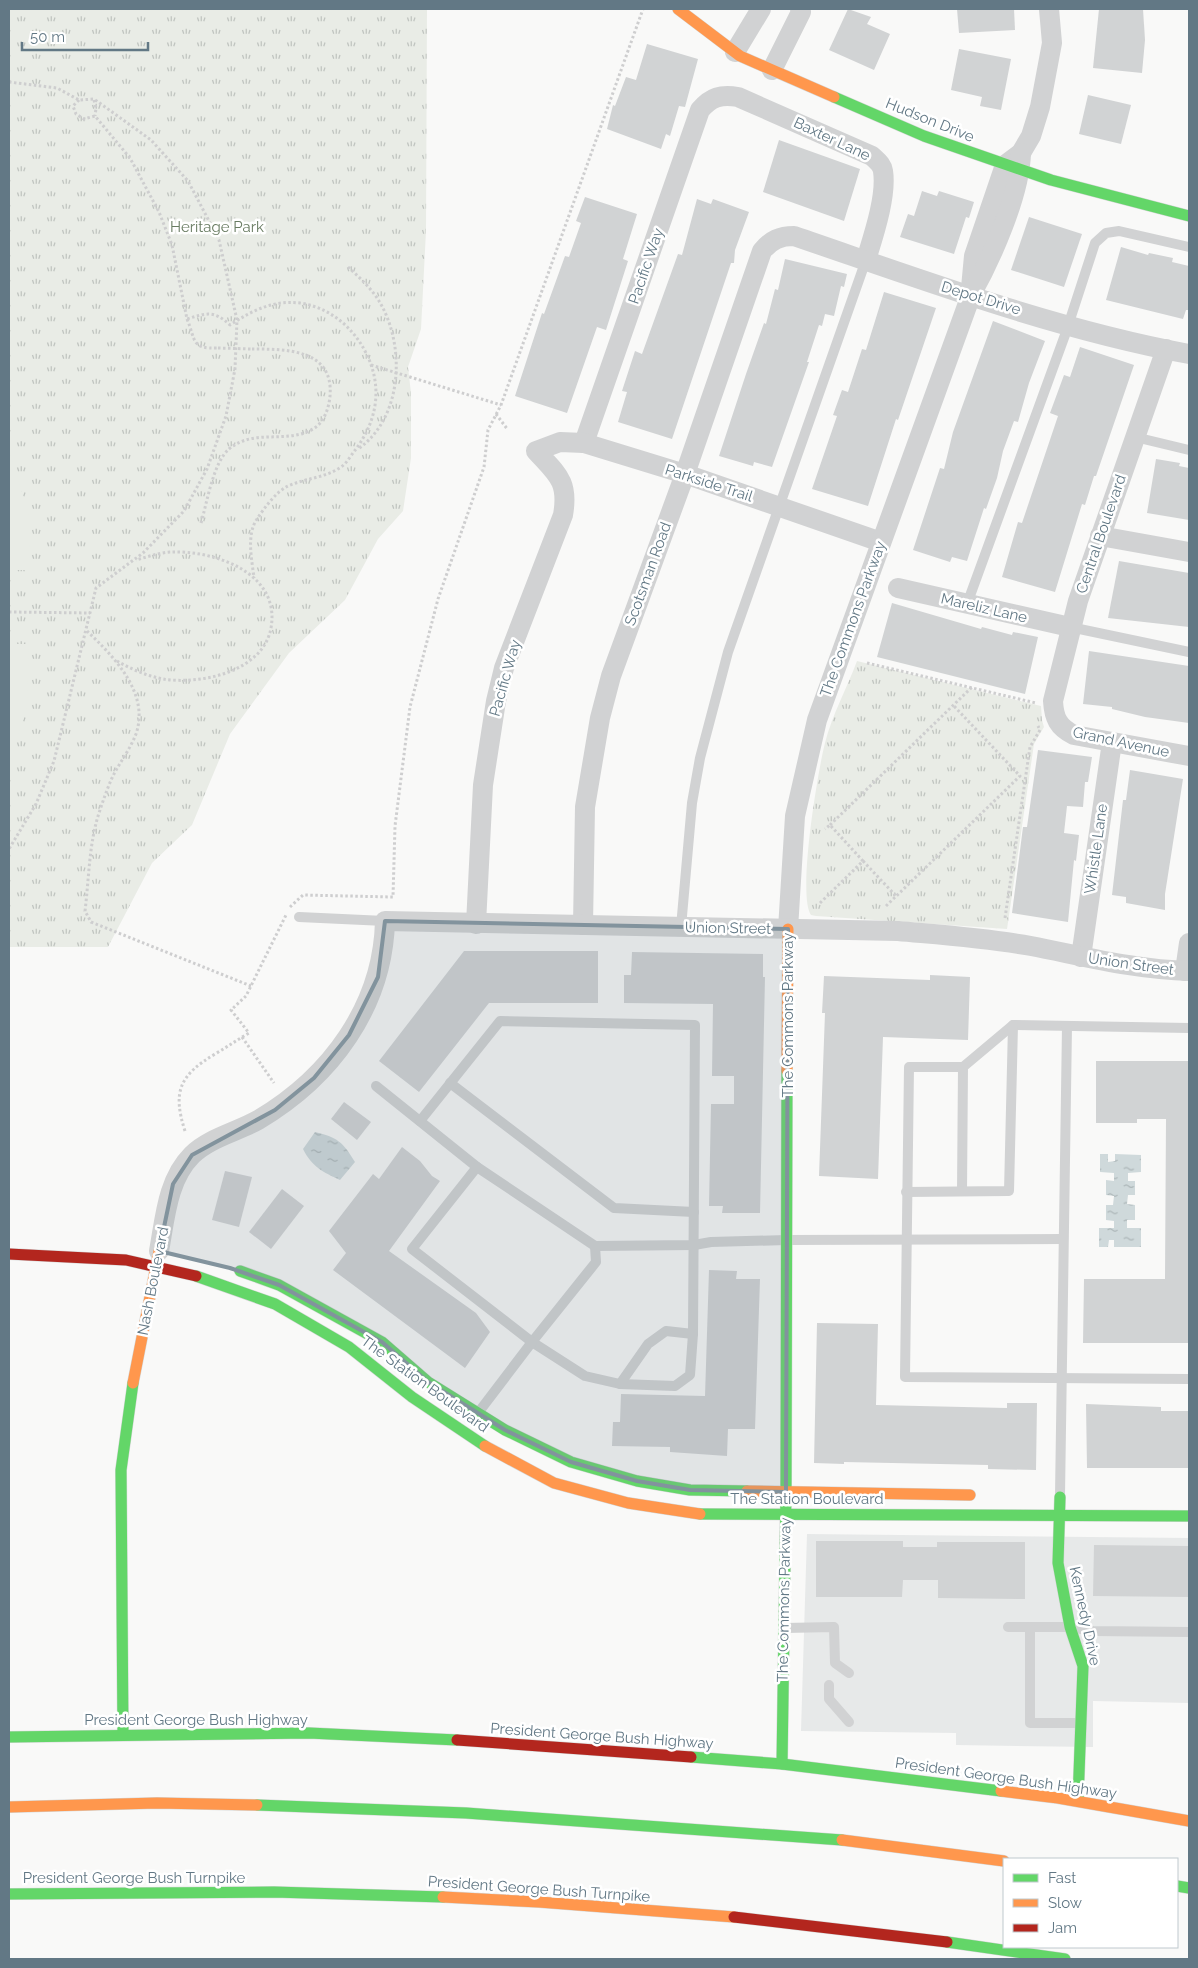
<svg xmlns="http://www.w3.org/2000/svg" width="1198" height="1968" font-family="Raleway,sans-serif">
	<defs>
		<pattern id="park-tufts" width="24" height="20" patternUnits="userSpaceOnUse" patternTransform="scale(1.25)"><rect width="24" height="20" fill="#e9ece6"/><path d="M3 7l-1-3M5 7V3M7 7l1-3M15 17l-1-3M17 17v-4M19 17l1-3" fill="none" stroke="#c0c4c0"/></pattern>
		<pattern id="water-ripples" width="26" height="14" patternUnits="userSpaceOnUse" patternTransform="scale(1.25)"><rect width="26" height="14" fill="#cfd9db"/><path d="M2 4q2-2 4 0t4 0M15 11q2-2 4 0t4 0" fill="none" stroke="#abb5b7"/></pattern>
	</defs>
	<rect width="100%" height="100%" fill="#f9f9f8"/>
	<polygon fill="#e7e9e9" points="807,1534 1189,1538 1189,1703 1093,1701 1093,1747 956,1745 956,1733 801,1731"/>
	<g fill="url(#park-tufts)">
		<polygon points="9,9 427,9 426,231 421,329 408,367 411,393 411,458 403,511 378,539 345,600 289,653 230,734 192,825 152,863 108,947 9,947"/>
		<path d="M857,661L1041,706L1042,720L1044,727L1034,744L1007,929L816,916L811,915C797,895 818,770 825,743C832,715 847,688 857,661Z"/>
	</g>
	<g fill="#e9ece6">
		<polygon points="9,449 29,515 30,570 9,570"/>
		<polygon points="9,644 29,644 27,708 9,764"/>
	</g>
	<g fill="url(#water-ripples)">
		<path d="M315,1132C337,1137 343,1142 355,1162L340,1180C323,1172 312,1167 303,1149Z"/>
		<polygon points="1100,1154 1108,1154 1108,1162 1115,1161 1115,1154 1141,1155 1141,1172 1128,1173 1128,1181 1135,1181 1135,1195 1128,1195 1127,1204 1135,1205 1135,1220 1127,1220 1127,1228 1141,1228 1141,1247 1114,1247 1114,1240 1109,1240 1108,1247 1099,1247 1099,1228 1114,1228 1114,1221 1106,1220 1106,1205 1113,1205 1114,1196 1106,1195 1106,1180 1114,1181 1114,1173 1100,1172"/>
	</g>
	<g fill="#d1d3d4">
		<polygon points="848,9 871,17 867,24 890,34 874,70 829,50"/>
		<polygon points="957,9 1014,9 1015,30 959,33"/>
		<polygon points="1099,9 1143,9 1145,40 1142,73 1093,68"/>
		<polygon points="647,44 698,59 685,107 679,106 670,136 666,134 661,149 607,129 613,105 615,106 626,77 636,80"/>
		<polygon points="959,49 1011,59 1001,110 980,106 982,97 951,90"/>
		<polygon points="1088,95 1131,105 1121,144 1079,134"/>
		<polygon points="779,140 860,169 844,221 763,192"/>
		<polygon points="922,191 937,196 939,191 974,202 969,218 966,217 954,254 900,237 908,214 914,216"/>
		<polygon points="585,197 637,214 623,259 628,261 606,330 597,327 567,413 515,396 542,313 544,314 565,256 569,257 581,223 576,221"/>
		<polygon points="697,199 711,204 713,199 749,212 735,250 734,263 731,263 672,439 618,422 627,392 622,391 635,351 642,354 678,254 682,255"/>
		<polygon points="1029,217 1082,234 1064,287 1011,270"/>
		<polygon points="1121,247 1148,255 1149,253 1173,258 1172,262 1189,266 1189,310 1186,310 1183,319 1106,300"/>
		<polygon points="785,259 847,274 844,287 841,286 834,316 825,314 822,326 819,325 807,362 809,362 772,467 754,462 753,466 719,456 746,374 764,323 766,324 775,289 778,290"/>
		<polygon points="884,292 936,308 898,420 896,419 868,506 812,489 837,416 833,415 842,390 848,392 862,349 866,350"/>
		<polygon points="993,321 1045,341 1029,383 1018,422 1014,421 1003,451 997,478 986,509 984,508 967,561 952,557 950,562 913,550 940,468 944,469 953,432"/>
		<polygon points="1080,347 1134,365 1096,476 1094,476 1085,505 1082,504 1055,592 1002,577 1018,522 1022,523 1058,416 1050,413 1064,375 1070,377"/>
		<polygon points="1156,459 1180,463 1179,466 1189,468 1189,520 1147,513"/>
		<polygon points="1119,561 1189,573 1189,627 1108,618"/>
		<polygon points="892,603 981,629 982,627 1012,635 1013,632 1038,637 1025,694 877,657"/>
		<polygon points="1089,651 1189,666 1189,723 1145,717 1112,709 1112,707 1083,704"/>
		<polygon points="1038,750 1092,757 1088,782 1085,782 1083,807 1067,806 1064,833 1079,835 1076,861 1074,860 1068,922 1012,913 1023,827 1027,827"/>
		<polygon points="1130,770 1183,779 1165,894 1165,910 1126,903 1126,897 1112,895 1123,800 1126,800"/>
		<polygon points="464,951 598,951 598,1003 489,1003 419,1092 379,1061"/>
		<polygon points="632,952 763,954 763,977 765,977 760,1213 722,1213 723,1206 709,1206 711,1104 734,1104 734,1076 712,1076 713,1004 624,1003 624,975 631,975"/>
		<polygon points="930,975 970,977 968,1040 883,1037 878,1179 819,1176 825,1013 822,1013 824,976 930,980"/>
		<polygon points="1096,1061 1189,1061 1189,1343 1083,1343 1084,1279 1165,1279 1166,1119 1137,1119 1137,1123 1096,1123"/>
		<polygon points="344,1102 371,1122 357,1140 331,1119"/>
		<polygon points="402,1147 420,1161 432,1176 440,1181 389,1251 476,1313 490,1332 465,1368 333,1270 346,1253 329,1231 373,1174 379,1179"/>
		<polygon points="225,1171 252,1177 239,1227 212,1220"/>
		<polygon points="282,1189 304,1206 271,1249 249,1232"/>
		<polygon points="709,1270 737,1271 736,1279 760,1279 755,1429 728,1429 727,1456 670,1452 670,1447 612,1446 613,1422 620,1422 621,1394 705,1396"/>
		<polygon points="817,1323 878,1324 876,1405 1007,1408 1007,1403 1037,1403 1036,1470 988,1469 988,1465 844,1462 844,1464 814,1463"/>
		<polygon points="1086,1404 1161,1407 1161,1411 1189,1411 1189,1468 1087,1468"/>
		<polygon points="816,1541 903,1541 903,1547 937,1547 937,1542 1025,1542 1025,1599 938,1598 938,1580 903,1580 902,1597 816,1597"/>
		<polygon points="1094,1545 1189,1546 1189,1597 1093,1596"/>
	</g>
	<g fill="none" stroke-linecap="round" stroke-linejoin="round">
		<defs>
			<g id="fast">
				<polyline points="834,97 924,136 1051,180 1189,216"/>
				<polyline points="240,1271 279,1285 382,1342 428,1382 505,1430 571,1462 637,1481 690,1490 747,1491"/>
				<polyline points="196,1276 275,1304 349,1347 412,1397 485,1446"/>
				<polyline points="1060,1497 1058,1563 1070,1627 1083,1666 1078,1801"/>
				<polyline points="700,1514 1189,1516"/>
				<polyline points="123,1735 121,1470 133,1383"/>
				<polyline points="9,1737 309,1733 457,1740"/>
				<polyline points="691,1757 782,1764 1001,1791"/>
				<polyline points="782,1764 786,1492 787,1071"/>
				<polyline points="257,1805 466,1813 842,1840"/>
				<polyline points="1177,1886 1189,1888"/>
				<polyline points="9,1894 274,1892 443,1897"/>
				<polyline points="947,1942 1065,1959"/>
			</g>
			<g id="slow">
				<polyline points="678,9 740,56 834,97"/>
				<polyline points="787,1071 788,929"/>
				<polyline points="133,1383 159,1251"/>
				<polyline points="485,1446 554,1483 628,1503 700,1514"/>
				<polyline points="747,1491 970,1495"/>
				<polyline points="1001,1791 1058,1798 1189,1821"/>
				<polyline points="9,1807 157,1803 257,1805"/>
				<polyline points="842,1840 1004,1861"/>
				<polyline points="443,1897 539,1902 734,1917"/>
			</g>
			<g id="jam">
				<polyline points="9,1254 126,1260 196,1276"/>
				<polyline points="457,1740 691,1757"/>
				<polyline points="734,1917 947,1942"/>
			</g>
		</defs>
		<use href="#fast" stroke="#d4d6d6" stroke-width="12"/>
		<use href="#slow" stroke="#d4d6d6" stroke-width="12"/>
		<use href="#jam" stroke="#d4d6d6" stroke-width="12"/>
		<g stroke="#cececf" stroke-width="3" stroke-dasharray="2.5 2.5" stroke-linecap="butt">
			<polyline points="9,82 57,88 79,100 94,99 151,140 188,181 219,240 237,320 235,369 226,416 207,469 184,511 143,553 96,588 54,761 36,804 9,849"/>
			<path d="M79,100L73,106L76,114L84,119L95,116L130,158L159,212L172,245L187,319C206,313 214,310 230,325C253,310 273,300 300,303C328,307 352,326 365,351C383,385 378,419 356,449C351,455 347,463 341,467C325,478 306,478 288,486C276,492 265,507 257,519C246,535 252,560 254,578"/>
			<polyline points="94,100 96,108 95,116"/>
			<path d="M348,267C359,277 371,288 379,301C406,345 403,418 358,449"/>
			<path d="M187,319C196,341 191,349 218,348"/>
			<polyline points="371,365 501,405"/>
			<polyline points="496,414 508,430"/>
			<path d="M201,523C207,503 213,463 229,449C255,427 289,446 316,427C325,420 329,407 330,396C334,349 286,349 252,349"/>
			<polyline points="9,612 90,613"/>
			<path d="M87,631C114,657 150,693 136,734C130,750 119,763 112,778C107,789 103,801 99,813C89,843 89,879 85,911L91,922L251,986"/>
			<path d="M117,661C131,669 147,676 163,679C200,685 263,672 271,628C281,572 213,550 170,552C158,553 147,557 136,560"/>
			<polyline points="867,663 1036,703"/>
			<polyline points="830,825 972,687"/>
			<polyline points="863,861 896,896"/>
			<polyline points="820,903 863,861 830,825 825,829"/>
			<polyline points="886,906 1020,776 953,705"/>
			<polyline points="290,907 303,895 393,897 395,826 410,707 438,599 484,467 488,430 501,405 643,9"/>
			<polyline points="1005,918 1030,747 1040,730 1038,726"/>
			<polyline points="242,1037 274,1083"/>
			<path d="M185,1131C172,1091 180,1075 215,1054C227,1047 237,1040 249,1033L231,1010L246,996L286,915"/>
		</g>
		<g stroke="#d1d2d3" stroke-width="10">
			<polyline points="1135,437 1189,450"/>
			<polyline points="967,604 1065,335 1095,243 1106,233 1119,231 1189,247"/>
			<polyline points="1070,627 1189,652"/>
			<polyline points="299,917 385,921"/>
			<polyline points="681,927 692,803 700,758 728,652 866,260"/>
			<polyline points="1189,1028 1013,1025 963,1067 909,1067 905,1377 1189,1379"/>
			<polyline points="450,1083 614,1208 694,1212"/>
			<polyline points="376,1086 477,1167"/>
			<polyline points="420,1121 500,1021 695,1025 693,1334 690,1375 675,1386 620,1384 585,1376 532,1342 596,1262 595,1246"/>
			<polyline points="962,1191 963,1067"/>
			<polyline points="906,1192 1009,1191 1013,1025"/>
			<polyline points="620,1384 648,1344 666,1331 693,1334"/>
			<polyline points="478,1413 532,1342 412,1249 477,1167 595,1246 694,1245 711,1242 786,1240 1063,1239"/>
			<polyline points="1060,1495 1067,1026"/>
			<polyline points="1008,1627 1070,1627 1093,1631 1189,1632"/>
			<polyline points="1030,1627 1030,1723 1080,1723"/>
			<polyline points="785,1628 834,1627 835,1663 849,1673"/>
			<polyline points="829,1685 829,1699 849,1722"/>
		</g>
		<g stroke="#d1d2d3" stroke-width="20">
			<polyline points="735,52 761,9"/>
			<polyline points="772,70 801,12 800,9"/>
			<polyline points="971,288 974,256 1005,165 1021,153 1031,136 1040,107 1052,43 1049,9"/>
			<path d="M1166,349L1078,601L1053,701C1054,718 1058,727 1074,735L1189,756"/>
			<path d="M584,443L700,110C711,97 721,94 738,97L872,156C877,161 882,164 883,171C887,196 873,237 866,260"/>
			<polyline points="1100,536 1189,552"/>
			<polyline points="898,588 1070,627"/>
			<path d="M476,924L483,785L496,701L504,668L563,515C569,481 557,474 536,451L560,442L584,443L685,474L881,542"/>
			<path d="M583,925L585,807L600,718L611,676L685,474L762,251C771,240 780,236 794,236C923,280 1054,329 1189,354"/>
			<path d="M788,929L795,816L817,720L971,295C991,259 1020,195 1021,153"/>
			<polyline points="1081,957 1112,742"/>
			<polyline points="1185,971 1189,943"/>
			<path d="M159,1251C165,1219 167,1180 192,1155C209,1138 237,1132 258,1120C331,1077 383,1006 385,921L898,931C942,935 987,938 1031,946C1083,956 1136,970 1189,971"/>
		</g>
		<use href="#fast" stroke="#63d668" stroke-width="11"/>
		<use href="#slow" stroke="#ff974d" stroke-width="11"/>
		<use href="#jam" stroke="#b3261e" stroke-width="11"/>
		<polyline stroke="#cececf" stroke-width="3" stroke-dasharray="2.5 2.5" stroke-linecap="butt" points="218,348 252,349"/>
	</g>
	<path fill="#82939d" fill-opacity="0.2" stroke="#82939d" stroke-width="4" stroke-linejoin="round" d="M385,921L788,929L786,1492L690,1490L637,1481L571,1462L505,1430L428,1382L382,1342L279,1285L230,1268L159,1251L173,1184L192,1155L275,1110L314,1078L349,1035L378,977Z"/>
	<g text-anchor="middle" dominant-baseline="central" stroke-width="5" stroke-linejoin="round" paint-order="stroke">
		<g font-size="15" fill="#627885" stroke="#fff">
			<text transform="translate(930 120) rotate(22)">Hudson Drive</text>
			<text transform="translate(832 139) rotate(25)">Baxter Lane</text>
			<text transform="translate(646 266) rotate(-71)">Pacific Way</text>
			<text transform="translate(981 298) rotate(17)">Depot Drive</text>
			<text transform="translate(709 483) rotate(18)">Parkside Trail</text>
			<text transform="translate(1101 534) rotate(-71)">Central Boulevard</text>
			<text transform="translate(648 574) rotate(-70)">Scotsman Road</text>
			<text transform="translate(984 608) rotate(13)">Mareliz Lane</text>
			<text transform="translate(853 619) rotate(-70)">The Commons Parkway</text>
			<text transform="translate(505 678) rotate(-74)">Pacific Way</text>
			<text transform="translate(1121 742) rotate(12)">Grand Avenue</text>
			<text transform="translate(1096 849) rotate(-82)">Whistle Lane</text>
			<text transform="translate(728 928) rotate(1)">Union Street</text>
			<text transform="translate(1131 964) rotate(8)">Union Street</text>
			<text transform="translate(788 1015) rotate(-90)">The Commons Parkway</text>
			<text transform="translate(153 1281) rotate(-79)">Nash Boulevard</text>
			<text transform="translate(425 1384) rotate(36)">The Station Boulevard</text>
			<text x="807" y="1499">The Station Boulevard</text>
			<text transform="translate(784 1600) rotate(-89)">The Commons Parkway</text>
			<text transform="translate(1085 1616) rotate(78)">Kennedy Drive</text>
			<text x="196" y="1720">President George Bush Highway</text>
			<text transform="translate(602 1736) rotate(4)">President George Bush Highway</text>
			<text transform="translate(1006 1778) rotate(8)">President George Bush Highway</text>
			<text x="134" y="1878">President George Bush Turnpike</text>
			<text transform="translate(539 1889) rotate(4)">President George Bush Turnpike</text>
		</g>
		<g font-size="15" fill="#687b61" stroke="#fff">
			<text x="217" y="227">Heritage Park</text>
		</g>
	</g>
	<rect width="1198" height="1968" fill="none" stroke="#627885" stroke-width="20"/>
	<rect x="1003" y="1858" width="175" height="90" fill="#ffffff" stroke="#c0c9ce"/>
	<rect x="1013" y="1874" width="25" height="8" fill="#63d668" stroke="#c0c9ce"/>
	<text x="1048" y="1883" font-size="15" fill="#627885">Fast</text>
	<rect x="1013" y="1899" width="25" height="8" fill="#ff974d" stroke="#c0c9ce"/>
	<text x="1048" y="1908" font-size="15" fill="#627885">Slow</text>
	<rect x="1013" y="1924" width="25" height="8" fill="#b3261e" stroke="#c0c9ce"/>
	<text x="1048" y="1933" font-size="15" fill="#627885">Jam</text>
	<path d="M22 42v8h126v-8" fill="none" stroke="#627885" stroke-width="2.5"/>
	<text x="30" y="42" font-size="15" fill="#627885" stroke="#ffffff" stroke-width="4" paint-order="stroke">50 m</text>
</svg>
